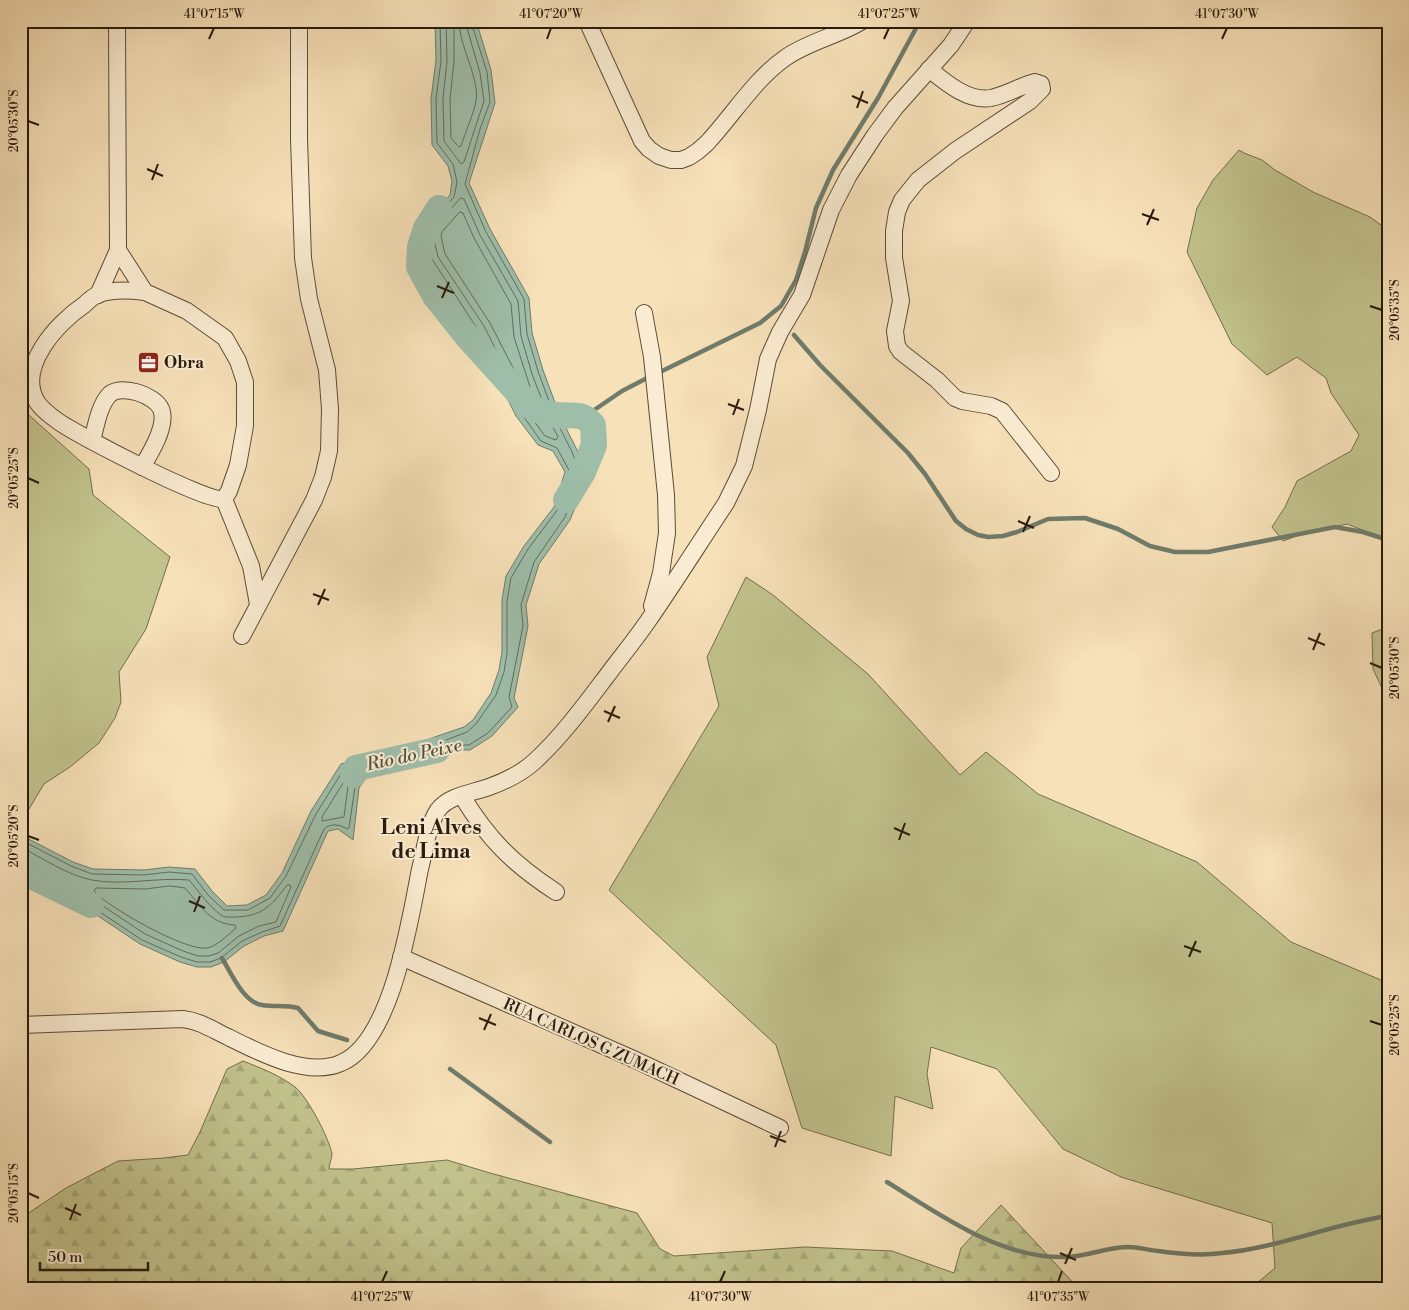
<svg xmlns="http://www.w3.org/2000/svg" width="1409" height="1310" font-family="'Libre Bodoni',serif">
	<defs>
		<pattern id="forest-firs" width="22" height="20" patternUnits="userSpaceOnUse" patternTransform="scale(1.25)"><rect width="22" height="20" fill="#c1c28c"/><path d="M5 1l3.5 6h-7zM16 11l3.5 6h-7z" fill="#a6a678"/></pattern>
	</defs>
	<rect width="100%" height="100%" fill="#f7e1b9"/>
	<filter id="stains"><feTurbulence type="fractalNoise" baseFrequency=".004" numOctaves="4"/><feColorMatrix values="0 0 0 0 .2 0 0 0 0 .09 0 0 0 0 .02 0 0 0 .5 -.17"/></filter>
	<radialGradient id="worn" r=".72"><stop offset=".6" stop-color="#630" stop-opacity="0"/><stop offset="1" stop-color="#630" stop-opacity=".3"/></radialGradient>
	<g fill="#c1c28c" stroke="#746e4c">
		<polygon points="1239,150 1244,153 1262,160 1275,170 1313,192 1370,217 1388,230 1388,540 1347,524 1302,534 1283,541 1272,527 1285,507 1297,481 1351,451 1359,435 1331,393 1326,378 1297,357 1267,375 1232,344 1187,252 1197,208 1213,180"/>
		<polygon points="21,408 89,469 93,495 170,557 146,629 119,672 121,702 115,718 99,743 70,767 44,784 26,814 21,817"/>
		<polygon points="746,577 773,595 868,674 960,775 986,752 1038,794 1197,862 1291,942 1388,983 1388,1289 1234,1289 1256,1284 1275,1268 1272,1223 1121,1177 1063,1149 997,1069 931,1047 927,1074 933,1109 895,1096 891,1156 802,1128 776,1045 609,890 719,706 707,657"/>
		<polygon points="1388,627 1388,701 1373,669 1372,633"/>
	</g>
	<path fill="url(#forest-firs)" stroke="#746e4c" d="M243,1061C261,1068 279,1075 295,1087C307,1096 329,1138 332,1154C332,1158 329,1164 329,1169H353L447,1160L490,1173L637,1213L660,1249L674,1256L805,1247L892,1251L954,1273L961,1248L1001,1205L1079,1289H21V1218L66,1188L118,1161L164,1158L188,1155L200,1132L227,1069Z"/>
	<polygon fill="#9ebeaa" stroke="#6f7c6b" points="435,21 480,21 478,27 491,70 495,103 469,183 490,229 529,298 532,333 543,370 560,416 577,450 587,478 570,520 539,564 526,605 528,626 514,698 518,707 492,736 470,750 442,750 421,761 397,757 385,760 371,771 359,788 353,840 338,829 328,831 283,931 264,936 244,946 224,962 211,967 197,967 180,962 140,944 56,888 21,876 21,835 73,862 93,869 144,870 169,867 195,869 212,891 227,906 247,905 266,895 282,873 311,811 341,764 426,740 464,727 473,720 491,693 499,670 502,652 502,600 506,576 524,546 554,507 565,472 553,451 538,445 516,416 474,332 427,261 421,235 425,221 450,195 452,181 448,166 432,145 431,99 436,60"/>
	<g fill="none" stroke-linecap="round" stroke-linejoin="round">
		<g stroke="#636c5b" stroke-width="1">
			<polyline points="440,21 441,61 436,99 437,143 453,164 457,182 454,197 430,224 426,236 432,259 478,330 521,413 541,441 557,448 570,472 558,509 528,549 511,578 507,601 507,653 504,672 496,695 476,724 467,732 441,742 443,745 469,745 488,733 512,707 509,697 523,626 521,605 534,562 565,517 582,478 572,452 555,418 538,371 527,334 524,299 486,232 465,184 480,129 490,102 487,72 473,28 475,21"/>
			<polyline points="446,21 447,61 443,99 444,141 461,164 464,162 484,101 480,73 467,28 468,21"/>
			<path d="M454,21V61L450,100L451,138L459,147L461,146C465,133 474,113 476,101C480,77 457,43 460,21"/>
			<polygon points="461,198 464,199 480,235 518,301 521,336 532,374 550,421 558,437 556,440 545,436 526,410 484,326 438,257 433,236 435,227"/>
			<polygon points="460,212 463,213 474,238 511,304 514,337 532,393 530,396 527,395 490,323 445,254 441,236 442,232"/>
			<polygon points="434,743 437,744 437,747 420,756 409,753 410,750"/>
			<polygon points="351,773 354,776 348,786 344,817 322,821 322,817 348,775"/>
			<path d="M21,840L71,866L92,874L144,875L169,872L192,874L208,895L224,910H248L270,898L286,876L316,814L344,769L367,761L370,763L355,787L349,828L347,829C339,824 331,823 324,829L280,926L262,932L242,941L221,958L210,962H197L181,957L142,940L58,884L21,871"/>
			<path d="M21,847C42,858 69,876 92,880C122,886 157,877 189,880C199,891 208,906 221,915C225,918 231,917 236,917C263,916 272,905 287,885H290L291,887L276,922L259,926L239,936L218,953L209,956H198L183,951L145,934L61,878L21,865"/>
			<path d="M170,886L185,888C200,905 210,924 235,925L236,928C229,934 216,947 207,948C187,952 107,907 94,891L96,888L145,889Z"/>
		</g>
		<g stroke="#6f7c6b" stroke-width="4.5">
			<polyline points="794,335 820,365 908,453 925,474 956,521 966,529 978,535 988,537 1003,536 1017,532 1048,519 1085,518 1118,529 1150,546 1175,552 1208,552 1335,527 1363,532 1388,540"/>
			<polyline points="658,373 760,323 781,306 796,280 805,252 816,208 833,170 878,98 920,21"/>
			<polyline points="584,417 622,391 651,376"/>
			<path d="M222,958C231,973 244,1003 262,1005C274,1007 286,1005 298,1008L318,1031L347,1040"/>
			<polyline points="450,1069 550,1142"/>
			<path d="M887,1182C939,1214 1000,1259 1065,1257C1086,1257 1107,1247 1128,1247C1138,1247 1148,1250 1158,1251C1179,1254 1201,1256 1222,1253C1279,1248 1331,1224 1388,1216"/>
		</g>
		<g stroke="#9ebeaa" stroke-width="26">
			<path d="M439,208L426,228L420,247L419,267L435,296L466,335L530,406C538,411 547,414 557,415C573,417 581,411 593,425L594,445L583,472L566,500"/>
			<polyline points="353,775 356,768 437,750"/>
			<polyline points="21,871 91,905"/>
		</g>
		<defs>
			<g id="minor">
				<path d="M587,21L642,141L649,149L659,156L671,160H681L689,157L698,151L707,143C733,115 754,80 785,58C809,41 838,36 862,21"/>
				<path d="M929,69C945,82 968,102 991,98C1006,95 1020,86 1035,82L1041,84L1042,89L1030,101L955,151L918,180L902,200L897,212L894,231V258L901,301L895,331L897,346L901,352L937,380L955,398L962,401L991,406L1002,411L1051,473"/>
				<path d="M118,250L145,292L187,311L225,338L238,361L245,382V426L238,465L229,491L224,499C207,503 80,436 59,422C52,417 42,410 37,402C16,368 57,323 84,305C88,301 94,296 99,294C114,289 130,290 145,292"/>
				<polyline points="98,295 118,250 117,21"/>
				<polyline points="644,313 652,357 666,495 667,533 661,573 652,606"/>
				<path d="M92,441C96,426 99,405 110,394C122,384 155,395 161,409C168,425 150,454 142,467"/>
				<polyline points="224,499 251,566 258,604"/>
				<polyline points="242,636 314,500 323,477 329,451 330,409 327,370 309,299 303,258 299,139 299,21"/>
				<path d="M462,796C488,839 513,864 556,892"/>
				<polyline points="401,957 629,1057 780,1128"/>
				<path d="M21,1025L183,1019C200,1021 213,1030 228,1037C258,1052 307,1078 341,1063C392,1042 410,919 420,869C425,850 427,827 438,810C449,795 473,793 489,787C506,781 522,773 535,761C562,736 584,706 606,677C620,658 635,640 648,621C675,582 700,542 726,503L744,466L758,410L768,359L780,332L802,295L831,210L849,175L875,135L895,108L951,45L967,21"/>
			</g>
		</defs>
		<use href="#minor" stroke="#5c4c37" stroke-width="18"/>
		<use href="#minor" stroke="#faecd2" stroke-width="16"/>
	</g>
	<path fill="none" stroke="#281a0c" stroke-width="2" d="M209,39L214,28M547,39L551,28M884,39L889,28M1222,39L1227,28M852,96L868,103M857,108L863,91M28,121L39,125M147,169L163,176M152,180L158,164M1142,214L1159,220M1147,225L1154,209M437,286L454,293M442,298L449,282M1370,306L1382,310M728,404L744,410M733,415L739,399M28,478L39,483M1018,521L1034,528M1023,532L1030,516M313,594L329,600M318,605L325,589M1308,638L1325,645M1313,650L1320,633M1370,663L1382,668M604,711L620,718M608,722L615,706M894,828L910,835M28,836L39,840M899,840L905,823M189,901L205,908M194,912L200,896M1184,946L1201,952M1189,957L1196,941M479,1018L496,1025M1370,1021L1382,1025M484,1030L491,1014M770,1136L786,1142M775,1147L781,1131M28,1193L39,1198M65,1208L81,1215M70,1220L76,1204M1060,1253L1076,1260M1065,1264L1072,1248M382,1282L387,1271M720,1282L725,1271M1058,1282L1062,1271"/>
	<defs>
		<symbol id="office-square" viewBox="-11 -11 22 22"><rect x="-9" y="-9" width="18" height="18" rx="4" fill="#8f2418" stroke="#faecd2"/><path d="M-6-3h4V-5.5h4V-3h4V5H-6ZM-1-4.5V-3h2v-1.5ZM-6 0V1H6V0Z" fill="#fff"/></symbol>
	</defs>
	<g fill-rule="evenodd">
		<use href="#office-square" x="136" y="350" width="25" height="25"/>
	</g>
	<g text-anchor="middle" dominant-baseline="central" stroke-width="4" stroke-linejoin="round" paint-order="stroke">
		<g font-size="16" font-weight="bold" fill="#281a0c" stroke="#faecd2" text-anchor="start">
			<text x="164" y="363">Obra</text>
		</g>
		<g font-size="16" fill="#281a0c" stroke="#faecd2">
			<text transform="translate(591 1042) rotate(24)">RUA CARLOS G ZUMACH</text>
		</g>
		<g font-size="18" font-style="italic" fill="#515343" stroke="#faecd2">
			<text transform="translate(414 755) rotate(-12)">Rio do Peixe</text>
		</g>
		<g font-size="21" font-weight="bold" fill="#281a0c" stroke="#faecd2">
			<text x="431" y="828">Leni Alves<tspan x="431" dy="24">de Lima</tspan></text>
		</g>
	</g>
	<rect width="1409" height="1310" fill="none" stroke="#f7e1b9" stroke-width="55"/>
	<path d="M40 1262v8h108v-8" fill="none" stroke="#281a0c" stroke-width="2.5"/>
	<text x="48" y="1262" font-size="15" fill="#281a0c" stroke="#faecd2" stroke-width="4" paint-order="stroke">50 m</text>
	<rect x="28" y="28" width="1354" height="1254" fill="none" stroke="#281a0c" stroke-width="2"/>
	<g font-size="12" text-anchor="middle" fill="#281a0c">
		<text x="214" y="18">41°07'15"W</text>
		<text x="551" y="18">41°07'20"W</text>
		<text x="889" y="18">41°07'25"W</text>
		<text x="1227" y="18">41°07'30"W</text>
		<text transform="translate(14 121) rotate(-90)" y="4">20°05'30"S</text>
		<text transform="translate(1395 310) rotate(-90)" y="4">20°05'35"S</text>
		<text transform="translate(14 478) rotate(-90)" y="4">20°05'25"S</text>
		<text transform="translate(1395 668) rotate(-90)" y="4">20°05'30"S</text>
		<text transform="translate(14 836) rotate(-90)" y="4">20°05'20"S</text>
		<text transform="translate(1395 1025) rotate(-90)" y="4">20°05'25"S</text>
		<text transform="translate(14 1193) rotate(-90)" y="4">20°05'15"S</text>
		<text x="382" y="1301">41°07'25"W</text>
		<text x="720" y="1301">41°07'30"W</text>
		<text x="1058" y="1301">41°07'35"W</text>
	</g>
	<rect width="100%" height="100%" filter="url(#stains)"/>
	<rect width="100%" height="100%" fill="url(#worn)"/>
</svg>
